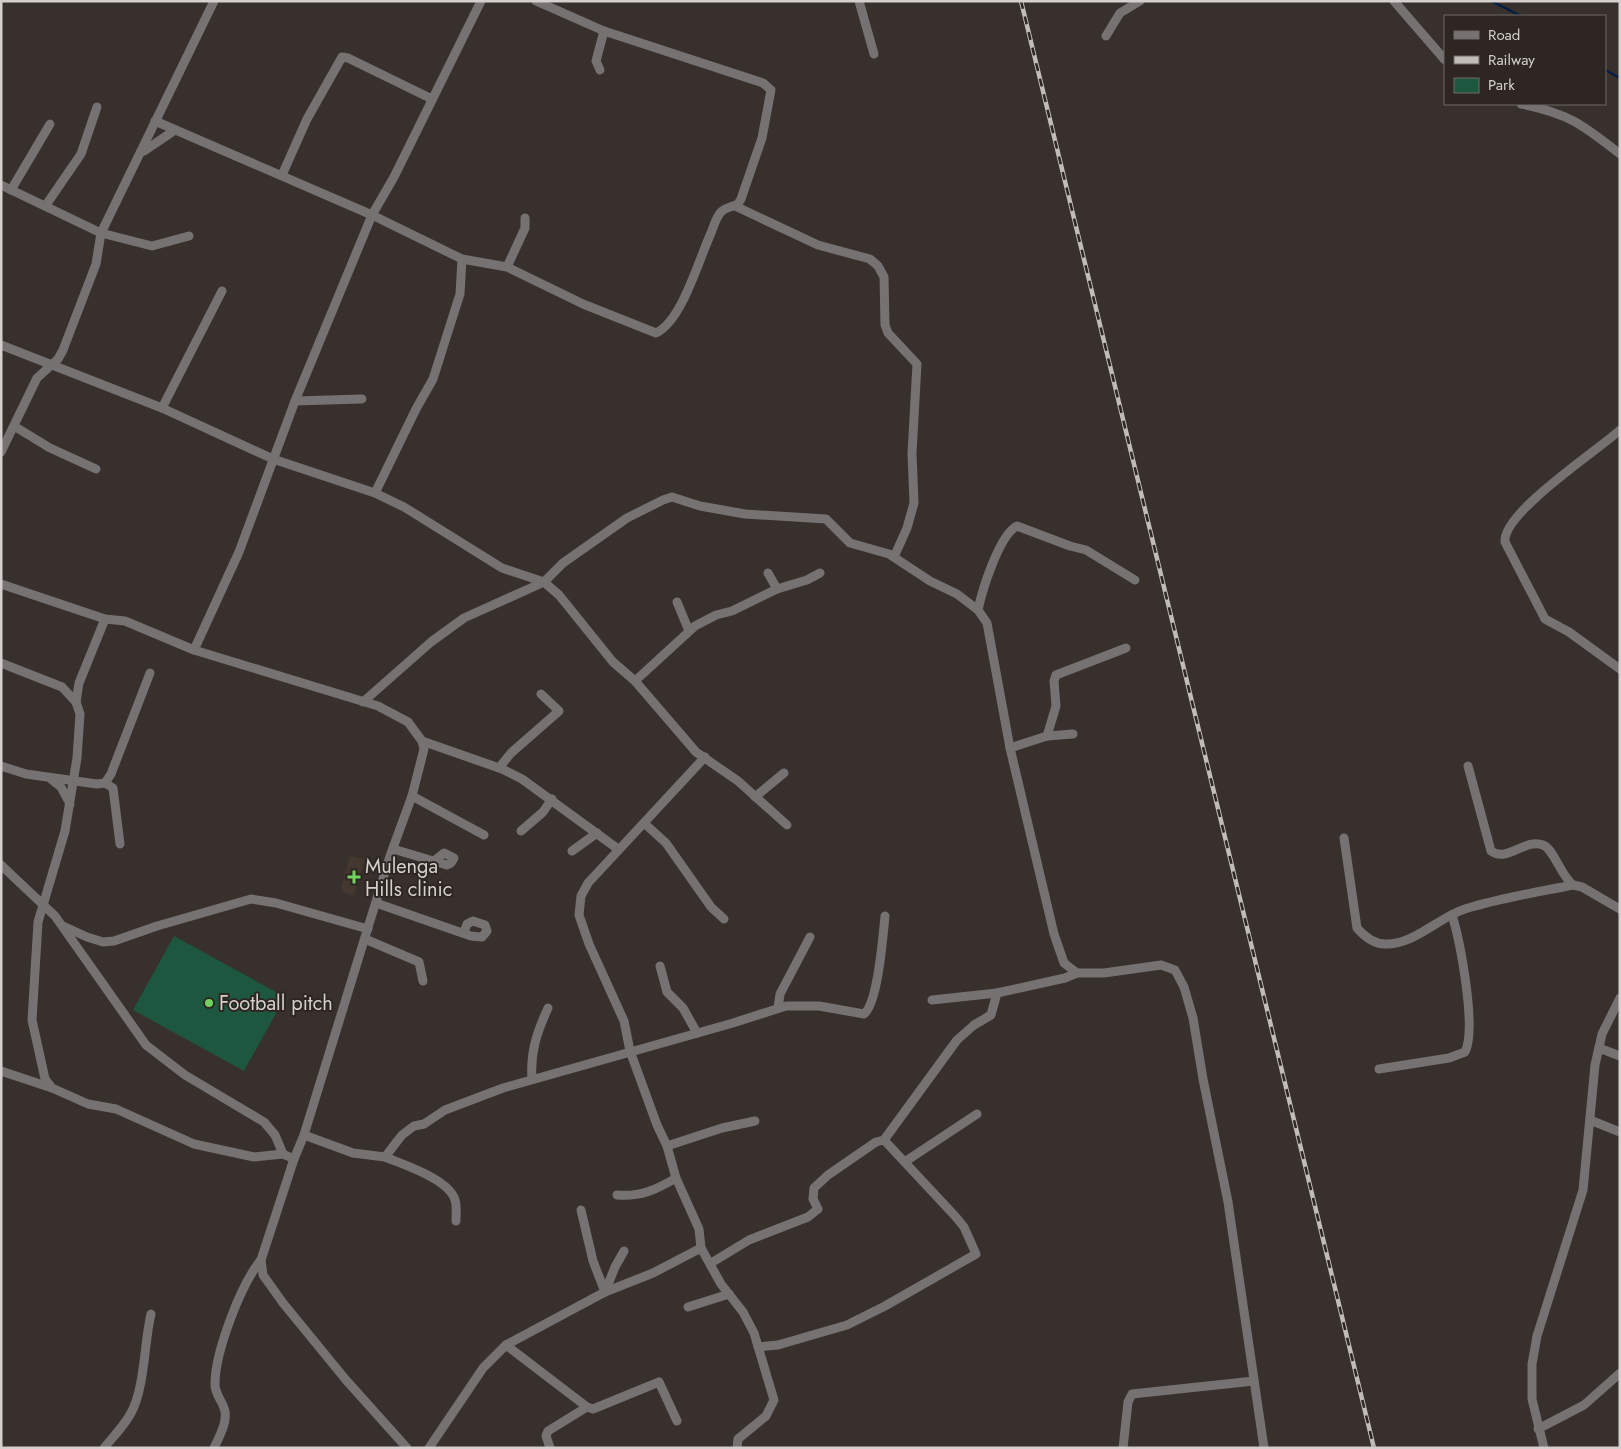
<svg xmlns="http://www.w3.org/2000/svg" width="1621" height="1449" font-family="Jost,sans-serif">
	<rect width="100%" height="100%" fill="#37302c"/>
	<polygon fill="#443730" points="350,856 365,860 354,896 342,892 343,888 341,887 344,878 347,880 348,876 344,875"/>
	<polygon fill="#1e573f" points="174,936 285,997 244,1071 133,1010"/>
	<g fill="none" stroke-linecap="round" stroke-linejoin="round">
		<g stroke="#021d45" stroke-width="2.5">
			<polyline points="1491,1 1521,16"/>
			<polyline points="1605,70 1620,78"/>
		</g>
		<g stroke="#767272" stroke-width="9">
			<polyline points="859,1 874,54"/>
			<polyline points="1394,1 1445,60"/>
			<polyline points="1106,36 1120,13 1140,1"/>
			<polyline points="600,70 596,61 604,31"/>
			<path d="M1521,104C1568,113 1583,125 1620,154"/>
			<path d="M155,121L372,215L462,259L507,267L583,304L656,333C682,321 699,259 711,233C714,226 716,217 721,212C726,207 732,207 738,204L741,199L762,138L771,90L763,83L604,31L536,1"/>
			<polyline points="144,151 175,130"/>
			<polyline points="282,175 307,119 342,57 348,58 432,99"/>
			<polyline points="1,185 101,233 152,246 189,236"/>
			<polyline points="11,190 50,124"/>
			<polyline points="46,205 81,154 97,107"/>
			<polyline points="735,206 818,245 870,259 878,266 884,277 885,325 888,333 917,364 912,453 914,503 907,528 894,557"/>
			<polyline points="507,267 525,228 525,218"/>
			<polyline points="1,345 162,408 273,459 375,493 404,507 502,568 544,582 559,595 613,662 635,681 696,752 738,781 787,825"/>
			<polyline points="295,401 362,399"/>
			<polyline points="162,408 222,291"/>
			<polyline points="14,426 50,448 96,469"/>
			<path d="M1620,430C1597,451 1502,513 1505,542L1545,619L1569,632L1620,669"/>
			<polyline points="1,452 37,378 58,359 63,350 96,264 101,233 214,1"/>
			<polyline points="375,493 416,409 433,379 460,294 462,259"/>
			<polyline points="768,573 777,589"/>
			<polyline points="1,584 105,619 125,621 194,650 378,706 408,722 422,741 424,749 412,796 390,856 304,1135 294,1159 261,1260 263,1275 283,1303 346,1380 407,1448"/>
			<polyline points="677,602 689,631"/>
			<path d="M978,610C982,591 999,535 1017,526L1070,546L1086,550L1135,580"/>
			<polyline points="194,650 239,552 295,401 372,215 394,177 481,1"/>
			<polyline points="1,663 62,687 76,702 80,714 77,758 65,831 38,922 32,1020 45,1079 52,1088 88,1104 116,1109 194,1144 254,1157 283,1154 294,1159"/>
			<polyline points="635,681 695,626 716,615 732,611 777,589 807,580 820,573"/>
			<polyline points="76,702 79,683 105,619"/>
			<polyline points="363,702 431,642 464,618 544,582 563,563 627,518 663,500 672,497 700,506 745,514 826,519 850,543 889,554 930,581 957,594 978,610 987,623 1010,748 1054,934 1064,963 1077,973"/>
			<polyline points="1047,736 1056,706 1054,681 1056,675 1126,648"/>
			<polyline points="422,741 502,769 522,779 618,849"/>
			<polyline points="1010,748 1047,736 1073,734"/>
			<polyline points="705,757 588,883 581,896 579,915 589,944 624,1021 630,1051 657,1125 667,1146 676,1178 699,1229 701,1248 721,1284 743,1312 754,1333 774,1400 766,1416 738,1439 737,1448"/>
			<polyline points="1,766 26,774 97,784 105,783 111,774 150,673"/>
			<path d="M1468,766L1491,851C1507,863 1525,838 1543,845C1554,849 1560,875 1573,885"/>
			<polyline points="499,768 511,753 559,711 541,694"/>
			<polyline points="51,779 61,787 70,804"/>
			<polyline points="105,783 113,788 120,844"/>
			<polyline points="412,796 484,835"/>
			<polyline points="755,797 784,773"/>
			<polyline points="644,823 666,843 711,907 724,919"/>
			<polyline points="521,831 543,812 552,799"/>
			<path d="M1344,838L1357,928C1364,936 1374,944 1385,944C1414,945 1439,917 1465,909C1500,898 1538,892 1573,885L1582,887L1620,909"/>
			<polyline points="393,849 447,865 451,863 454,858 444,853 434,861"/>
			<polyline points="572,851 597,833"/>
			<polyline points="1,865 55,916 146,1045 185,1075 264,1122 275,1135 283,1154"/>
			<polyline points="376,903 471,936 482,937 487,931 485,925 473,921 467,924 464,932"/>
			<polyline points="63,926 87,937 103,942 114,941 157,926 251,899 276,903 368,929"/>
			<polyline points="365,939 419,962 423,981"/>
			<polyline points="660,966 667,992 683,1008 697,1033"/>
			<polyline points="932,1000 997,993"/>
			<polyline points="778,1008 780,994 810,937"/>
			<polyline points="1599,1048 1620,1056"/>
			<path d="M1379,1069L1449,1058L1465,1052C1477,1029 1460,941 1452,915"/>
			<polyline points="1,1071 52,1088"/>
			<path d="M532,1079C530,1052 537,1032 548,1008"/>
			<polyline points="1590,1120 1620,1132"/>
			<path d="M304,1135L353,1153L385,1157L402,1135L414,1126L424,1124L445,1110L503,1088L733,1023L786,1006H819L864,1014C878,1003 883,936 885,916"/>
			<polyline points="884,1140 957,1040 974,1025 991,1015 997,993 1065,978 1077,973 1104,973 1161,965 1175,970 1184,987 1193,1018 1203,1079 1228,1202 1264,1448"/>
			<polyline points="667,1146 722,1128 755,1121"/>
			<path d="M385,1157C404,1165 449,1179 455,1200C457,1206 456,1214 456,1221"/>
			<polyline points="906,1161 977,1114"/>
			<path d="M617,1195C640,1197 656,1190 676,1178"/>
			<polyline points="581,1210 593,1261 605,1292"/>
			<polyline points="711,1263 749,1240 808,1217 818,1209 813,1199 814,1188 828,1175 876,1142 884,1140 955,1216 964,1227 976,1254 885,1306 847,1325 778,1345 758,1347"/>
			<polyline points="605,1292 615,1267 624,1251"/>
			<polyline points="688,1307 729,1294"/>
			<polyline points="506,1345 587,1407 593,1409 659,1382 677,1421"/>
			<polyline points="1538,1429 1584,1405 1620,1373"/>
			<path d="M104,1448C113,1437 124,1426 131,1413C145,1387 144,1343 151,1314"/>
			<path d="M214,1448C219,1437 229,1420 224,1408C221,1399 215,1394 215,1384C215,1352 241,1284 261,1260"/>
			<polyline points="429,1448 483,1368 506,1345 605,1292 653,1273 701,1248"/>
			<polyline points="550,1448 546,1436 548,1431 587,1407"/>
			<polyline points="1123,1448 1128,1402 1132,1394 1254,1381"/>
			<polyline points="1544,1448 1532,1399 1532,1364 1537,1336 1583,1190 1595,1065 1602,1034 1620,998"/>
		</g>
		<defs>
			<polyline id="rail" points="1021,1 1374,1448"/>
		</defs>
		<use href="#rail" stroke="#c1bcb9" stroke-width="4.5"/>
		<use href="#rail" stroke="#2d2622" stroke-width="2.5" stroke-dasharray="8" stroke-linecap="butt"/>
	</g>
	<g fill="#71d35e" stroke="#2d2622" stroke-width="2">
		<path d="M351.5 869.5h5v5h5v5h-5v5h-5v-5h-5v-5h5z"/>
		<circle cx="209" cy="1003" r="5"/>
	</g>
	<g text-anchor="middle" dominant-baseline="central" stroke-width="4" stroke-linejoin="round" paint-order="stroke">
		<g font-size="20" fill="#d5d0ce" stroke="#2d2622" text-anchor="start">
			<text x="365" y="866">Mulenga<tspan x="365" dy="23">Hills clinic</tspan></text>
			<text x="219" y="1003">Football pitch</text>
		</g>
	</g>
	<rect width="1621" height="1449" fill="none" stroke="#d5d0ce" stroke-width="5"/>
	<rect x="1444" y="15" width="162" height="90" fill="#2d2622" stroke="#706a67"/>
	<rect x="1454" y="31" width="25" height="8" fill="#767272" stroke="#706a67"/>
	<text x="1488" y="40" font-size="15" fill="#d5d0ce">Road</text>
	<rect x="1454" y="56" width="25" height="8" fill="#c1bcb9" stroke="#706a67"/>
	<text x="1488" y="65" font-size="15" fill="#d5d0ce">Railway</text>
	<rect x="1454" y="78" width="25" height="15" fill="#1e573f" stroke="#706a67"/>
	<text x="1488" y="90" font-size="15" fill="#d5d0ce">Park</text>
</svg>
